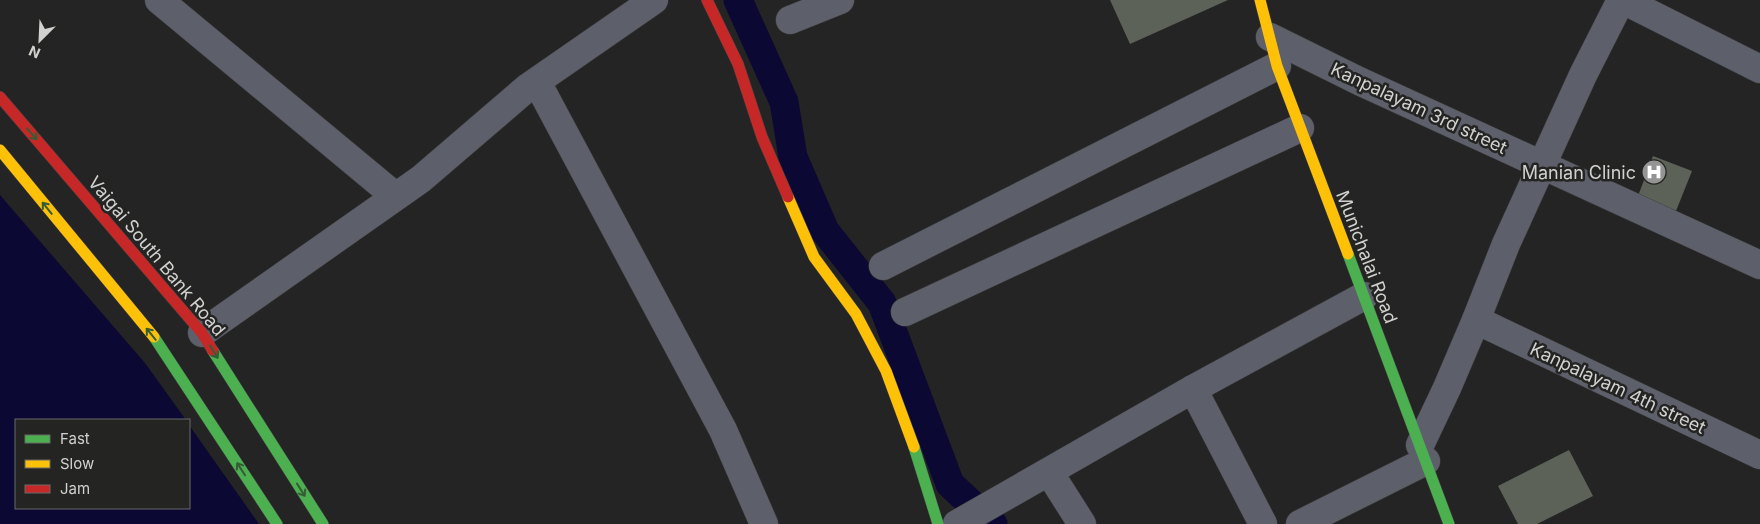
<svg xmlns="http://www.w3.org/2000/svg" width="1760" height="524" font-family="Inter,sans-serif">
	<rect width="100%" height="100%" fill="#242424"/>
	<polygon fill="#0b0933" points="0,195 145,363 186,420 16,420 16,508 189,508 189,425 259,524 0,524"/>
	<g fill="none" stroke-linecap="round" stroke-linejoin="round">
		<polyline stroke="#0b0933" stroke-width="29" points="738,0 784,102 793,157 825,231 882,303 950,484 993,524"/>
	</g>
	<g fill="#5c6258">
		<polygon points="1110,0 1228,0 1130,44"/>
		<polygon points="1653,156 1692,171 1676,211 1638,196"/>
		<polygon points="1569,450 1593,496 1537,524 1518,524 1498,486"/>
	</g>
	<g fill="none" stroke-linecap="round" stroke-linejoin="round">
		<defs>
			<g id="street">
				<polyline points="159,0 395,196"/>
				<polyline points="1623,0 1760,69"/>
				<polyline points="790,20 840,0"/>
				<polyline points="1270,37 1359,81 1760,265"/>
				<polyline points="537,82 723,430 764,524"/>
				<polyline points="883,266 1277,66"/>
				<polyline points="905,312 1300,128"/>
				<polyline points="1476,320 1760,455"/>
				<polyline points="202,333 421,179 527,88 654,0"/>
				<polyline points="1193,389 1263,524"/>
				<polyline points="1420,445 1447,388 1476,320 1506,244 1583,75 1621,0"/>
				<polyline points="1049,472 1082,524"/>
				<polyline points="957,524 1193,389 1364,296"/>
				<polyline points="1300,524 1426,461"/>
			</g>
			<g id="fast">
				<polyline points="1348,254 1449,524"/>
				<polyline points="154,337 277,524"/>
				<polyline points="213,351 323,524"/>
				<polyline points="914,447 938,524"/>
			</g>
			<g id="slow">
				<polyline points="1260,0 1277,66 1348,254"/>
				<polyline points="0,150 154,337"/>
				<polyline points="788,197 814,257 856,314 886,371 914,447"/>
			</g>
			<g id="jam">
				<polyline points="707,0 738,64 762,137 788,197"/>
				<polyline points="0,97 202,333 213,351"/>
			</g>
		</defs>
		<use href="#street" stroke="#404040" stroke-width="29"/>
		<use href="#fast" stroke="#404040" stroke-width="12"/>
		<use href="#slow" stroke="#404040" stroke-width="12"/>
		<use href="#jam" stroke="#404040" stroke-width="12"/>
		<use href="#street" stroke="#5d606b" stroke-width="28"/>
		<use href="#fast" stroke="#4caf50" stroke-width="11"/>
		<use href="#slow" stroke="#ffc107" stroke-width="11"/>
		<use href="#jam" stroke="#c62828" stroke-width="11"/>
	</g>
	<defs><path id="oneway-shaft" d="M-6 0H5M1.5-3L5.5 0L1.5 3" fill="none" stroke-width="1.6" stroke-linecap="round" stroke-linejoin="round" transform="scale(1.25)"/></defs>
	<g stroke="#345c35">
		<use href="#oneway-shaft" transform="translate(32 134) rotate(49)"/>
		<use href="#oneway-shaft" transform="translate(47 208) rotate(-129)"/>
		<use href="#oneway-shaft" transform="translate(151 334) rotate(-129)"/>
		<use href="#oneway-shaft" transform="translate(214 352) rotate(58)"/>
		<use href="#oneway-shaft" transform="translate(241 469) rotate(-123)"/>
		<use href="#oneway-shaft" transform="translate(301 490) rotate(58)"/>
	</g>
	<defs>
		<symbol id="hospital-disc" viewBox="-11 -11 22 22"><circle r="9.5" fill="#949494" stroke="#242523"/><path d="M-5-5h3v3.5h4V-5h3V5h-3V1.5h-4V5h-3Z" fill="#fff"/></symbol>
	</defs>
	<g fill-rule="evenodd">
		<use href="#hospital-disc" x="1640" y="158" width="28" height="28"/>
	</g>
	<g text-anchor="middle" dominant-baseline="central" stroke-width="5" stroke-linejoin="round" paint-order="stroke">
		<g font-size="18" fill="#d1d1d0" stroke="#242523">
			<text transform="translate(1419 108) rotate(25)">Kanpalayam 3rd street</text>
			<text transform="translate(157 256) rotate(50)">Vaigai South Bank Road</text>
			<text transform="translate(1367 257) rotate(69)">Munichalai Road</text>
			<text transform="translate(1618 388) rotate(25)">Kanpalayam 4th street</text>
		</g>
		<g font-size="18" fill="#d1d1d0" stroke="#242523" text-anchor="end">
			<text x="1636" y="172">Manian Clinic</text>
		</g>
	</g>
	<rect x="15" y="419" width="175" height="90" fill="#242523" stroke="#696a68"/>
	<rect x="25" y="435" width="25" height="8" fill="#4caf50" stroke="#696a68"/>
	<text x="60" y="444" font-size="15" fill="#d1d1d0">Fast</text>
	<rect x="25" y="460" width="25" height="8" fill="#ffc107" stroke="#696a68"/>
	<text x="60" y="469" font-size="15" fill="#d1d1d0">Slow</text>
	<rect x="25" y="485" width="25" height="8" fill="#c62828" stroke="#696a68"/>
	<text x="60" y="494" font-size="15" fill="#d1d1d0">Jam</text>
	<g transform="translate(40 40) rotate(204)" stroke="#242523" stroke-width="4" paint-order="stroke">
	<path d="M0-4L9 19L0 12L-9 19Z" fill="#d1d1d0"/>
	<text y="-8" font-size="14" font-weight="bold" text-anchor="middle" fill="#d1d1d0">N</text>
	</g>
</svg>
